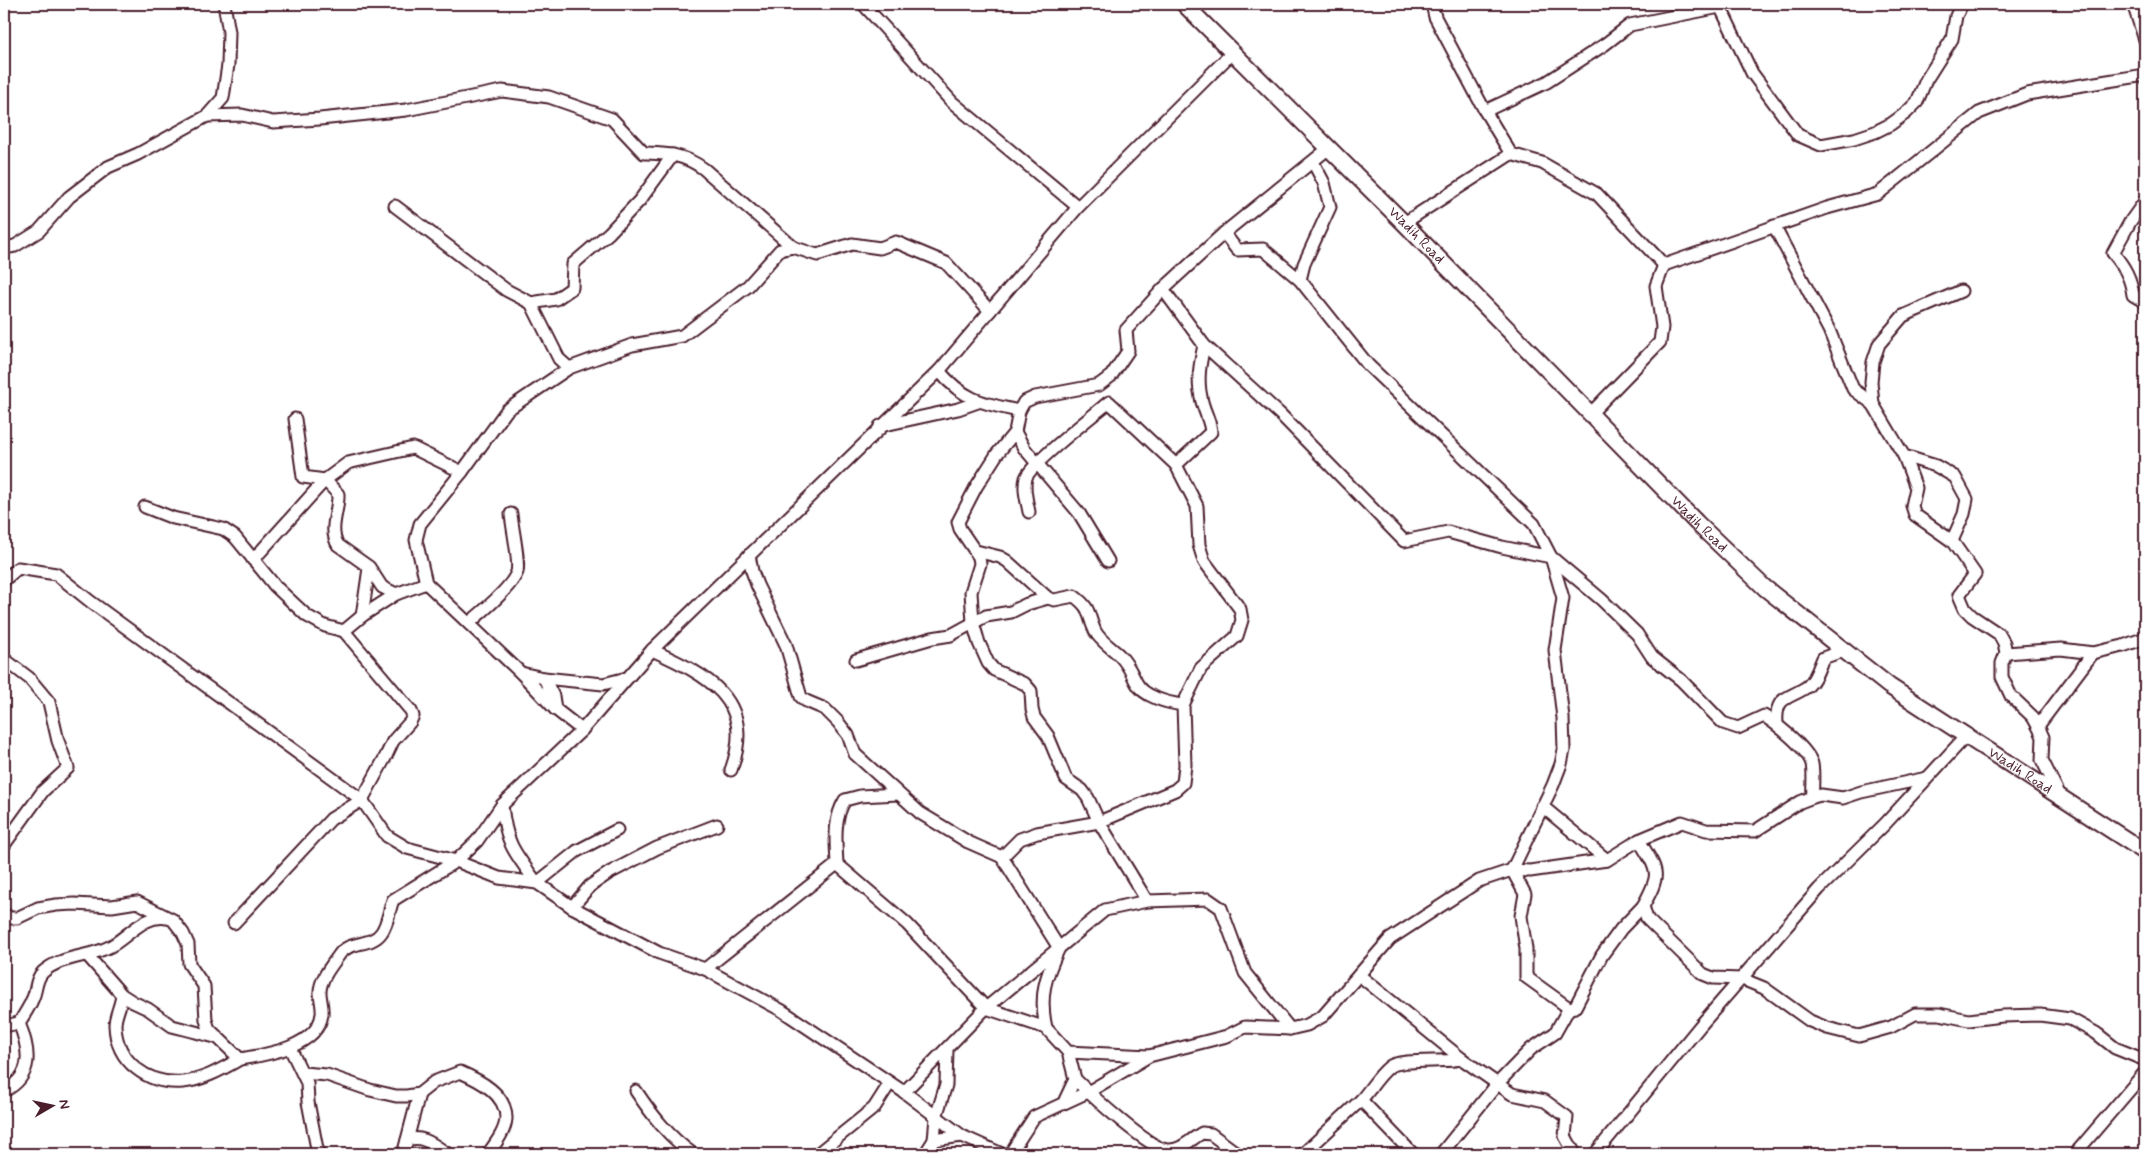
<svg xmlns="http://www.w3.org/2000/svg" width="2149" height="1158" font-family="Mynerve,sans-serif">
	<rect width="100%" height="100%" fill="#fff"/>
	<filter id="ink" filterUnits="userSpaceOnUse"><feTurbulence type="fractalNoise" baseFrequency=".02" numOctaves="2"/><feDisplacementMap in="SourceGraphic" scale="10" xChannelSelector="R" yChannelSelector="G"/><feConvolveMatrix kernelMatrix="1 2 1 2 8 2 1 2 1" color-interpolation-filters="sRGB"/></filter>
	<g filter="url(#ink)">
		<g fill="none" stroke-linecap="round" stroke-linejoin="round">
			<defs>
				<g id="street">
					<polyline points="863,4 952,102 1078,207"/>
					<polyline points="1432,4 1435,17 1485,111"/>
					<polyline points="1719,4 1752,73 1798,135 1821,145 1854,139 1875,132 1891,124 1906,113 1917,102 1926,80 1952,39 1956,16 1962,4"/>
					<polyline points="2133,4 2145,40"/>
					<path d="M207,116L242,115L273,122L320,119L406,110L502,91L549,97L612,119L644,153C669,154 683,154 704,169L793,247"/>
					<path d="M2145,201L2130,222L2113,253C2124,266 2131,278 2133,295L2145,302"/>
					<polyline points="395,206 506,290 531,303 559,359 569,368"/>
					<polyline points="1404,223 1511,154"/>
					<polyline points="1774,226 1829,330 1853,389 1873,404 1904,456 1936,466 1955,477 1967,499 1964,514 1952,541 1975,574 1959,595 1965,609 1972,616 1999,634 2004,643 2006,653 2002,663 2002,677 2011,696 2033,717 2038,726 2043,737 2042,760 2060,796"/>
					<polyline points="1224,233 1237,250 1263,249 1300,280 1368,365 1534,524 1551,557 1563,598 1555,650 1563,718 1564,750 1561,764 1553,785 1512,870 1525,894 1521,916 1526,949 1526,977 1569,1008"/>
					<polyline points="4,248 15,246 39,231 69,197 108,167 138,154 207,116 223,98 228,65 229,32 224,4"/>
					<polyline points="1664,265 1597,194 1542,163 1511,154 1485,111 1547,82 1604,45 1630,25 1720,7"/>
					<polyline points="1300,280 1304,264 1330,207 1324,183 1313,162"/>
					<path d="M1163,289L1204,345L1281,415L1404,541L1448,532L1502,547L1551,557L1602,600L1637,634L1652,657L1681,680L1723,723L1738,728L1764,716C1777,724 1808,749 1812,764C1814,774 1812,787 1813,797"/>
					<polyline points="531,303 556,299 572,288 573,264 609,233 640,200 673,155"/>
					<path d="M939,371C965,401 982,403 1019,411L1024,402L1035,397L1099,385L1111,376L1128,351L1126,330L1163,289L1224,233L1329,148"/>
					<polyline points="1873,404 1871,382 1873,362 1879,344 1903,316 1961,291"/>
					<polyline points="1019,411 1015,432 1024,448 1079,513 1108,561"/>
					<polyline points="1590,414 1660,342 1662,327 1656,286 1664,265 1827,208 1878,194 1979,113 2027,94 2145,75"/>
					<path d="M295,419L303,477L325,480L338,494C339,511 328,529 338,545L369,567L382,587L396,594"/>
					<polyline points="880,426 958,409 978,402"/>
					<polyline points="1015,432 997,454 976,487 958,522 960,529 979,557 980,564 971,592 973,623 979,643 988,663 994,670 1025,684 1031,691 1032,709 1034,717 1048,736 1066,779 1082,790 1088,798 1099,822 1147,901"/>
					<polyline points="1904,456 1916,488 1912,506 1915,515 1952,541"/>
					<path d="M1176,465L1211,432C1210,419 1203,410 1201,397C1197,379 1200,364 1204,345"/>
					<polyline points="145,507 173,518 223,529 235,537 275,586 307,616 325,626 344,631"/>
					<path d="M976,551L1000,557L1007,561L1048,598L1054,600L1074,596C1092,609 1087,614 1095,631C1100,641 1112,648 1120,656C1128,664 1131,672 1136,682C1143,697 1168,703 1183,705"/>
					<path d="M749,555L752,571L757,585L786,645L801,697L806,701L825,709L838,722L848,735L855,754L920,813L968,842L1002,857L1020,839L1037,833L1099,822L1175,790L1183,783L1185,765L1183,705L1201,668L1237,636L1242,620L1240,609L1204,561L1199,545L1197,506L1176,465L1109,402C1094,415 1031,463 1026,478C1023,489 1027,501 1029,512"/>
					<polyline points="253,560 325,480 348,463 413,448 462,472"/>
					<polyline points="4,580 18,568 56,574 91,602 362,800 387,836 407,848 456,861 499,878 537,883 572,907 659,953 705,969 781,1010 904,1092 962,1136 1002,1154"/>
					<polyline points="362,616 369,568"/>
					<path d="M469,623C481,613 512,587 517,572C520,562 512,527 511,514"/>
					<path d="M652,650C707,675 757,700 731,770"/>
					<polyline points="2006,653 2061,649 2093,653 2123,646 2145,638"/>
					<polyline points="4,659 29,678 49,702 58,741 68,768 43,791 4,845"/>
					<polyline points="856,660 932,638 951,635 986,616 1011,612 1027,604 1048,598"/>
					<polyline points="521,673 544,678 603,684 627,678"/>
					<polyline points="544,678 553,696 555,709"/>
					<path d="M1777,724C1775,694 1789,700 1808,686C1816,679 1819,667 1823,658L1845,650"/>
					<polyline points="2038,726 2093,653"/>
					<polyline points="582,730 555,709 521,673 426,583 416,540 420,524 462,472 507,410 569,368 632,345 682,336 748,286 780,250 793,247 817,255 852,244 880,248 896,242 946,263 990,311"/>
					<path d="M898,794L860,796L845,800C833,819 836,842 837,864L907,924L986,1008L1046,1028L1068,1052L1149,1056"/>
					<path d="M502,805C506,844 514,852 537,883L577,851L617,830"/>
					<polyline points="1542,806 1607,860"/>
					<path d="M1639,840C1658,872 1662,872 1643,906L1647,919L1703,974L1713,978L1742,979L1764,988L1810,1021L1827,1028L1859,1036L1891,1027L1915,1014H1939L1969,1020L2002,1016L2040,1015L2070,1019L2096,1033L2115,1048L2145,1060"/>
					<path d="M1002,857L1059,948C1045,977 1039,996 1046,1028"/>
					<polyline points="572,907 590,886 609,873 657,848 717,825"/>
					<path d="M4,914L10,918H17L38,908L56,905L74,904L112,906L137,902L173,920L183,933L188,944L189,964L204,986L206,1020L209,1029L240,1059C265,1055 318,1047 322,1014C323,1007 320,999 320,992C320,979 332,965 339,955C349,940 371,947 381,933C388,924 389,910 393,900L456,861L477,841L502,805L582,730L652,650L939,371L1078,207L1232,53"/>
					<polyline points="234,923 331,819 362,800 386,756 393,741 410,722 413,716 411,711 344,631 362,616 396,594 426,583"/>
					<polyline points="87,955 122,995 133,1002 148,1009 172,1026 215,1037"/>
					<polyline points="705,969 837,864"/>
					<polyline points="1359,975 1462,1059 1512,1094 1545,1101 1567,1117 1565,1136 1575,1154"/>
					<path d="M122,995C121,1006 115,1015 115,1025C116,1062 148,1085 183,1082C204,1080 222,1069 240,1059"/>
					<polyline points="4,1026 19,1023"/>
					<polyline points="290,1048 307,1083 308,1102 318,1154"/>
					<path d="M303,1073L327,1075L370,1090L396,1096H407L419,1094L434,1082L460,1072C479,1080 507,1094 506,1119C505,1132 495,1144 488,1154"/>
					<path d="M1075,1079C1090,1094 1149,1149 1168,1150C1181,1151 1191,1139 1202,1133L1211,1134L1238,1154"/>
					<path d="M4,1091C34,1076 30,1050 19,1023C23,1016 29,1008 32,1000C37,991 35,979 43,972C62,955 89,958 111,946C129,936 144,914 167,918"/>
					<path d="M636,1091C652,1115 669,1137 693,1154"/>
					<polyline points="904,1092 986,1008 1105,910 1147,901 1208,899 1221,908 1245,973 1290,1029"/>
					<polyline points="1065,1100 1075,1079 1068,1052"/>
					<polyline points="407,1140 419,1094"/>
					<polyline points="934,1140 936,1117 946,1085 947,1049"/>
					<path d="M403,1154L407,1140C422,1134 435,1146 448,1154"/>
					<polyline points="817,1154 874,1108 890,1083"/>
					<polyline points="925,1154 934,1140 962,1136"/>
					<polyline points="1010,1154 1034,1117 1088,1092 1149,1056 1227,1036 1245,1027 1290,1029 1307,1025 1323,1016 1390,939 1479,881 1512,870 1530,871 1607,860 1639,840 1682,822 1706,830 1755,831 1800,802 1813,797 1821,795 1843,798 1861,792 1927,778"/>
					<polyline points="1303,1154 1361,1100"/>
					<path d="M1413,1154L1361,1100C1370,1090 1378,1076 1389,1067C1400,1058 1445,1063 1462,1059"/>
					<polyline points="1441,1154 1498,1083 1531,1049 1555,1033 1569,1008 1575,1007 1602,955 1621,929 1643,906"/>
					<polyline points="1595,1154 1700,1026 1819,889 1885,824 1967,735"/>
					<polyline points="2075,1154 2145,1072"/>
				</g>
				<g id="secondary">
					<path id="s1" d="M1184,4L1404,223L1697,523L1765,588L1889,686L2145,852"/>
				</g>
			</defs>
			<use href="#street" stroke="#4a1f2b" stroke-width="15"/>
			<use href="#secondary" stroke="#4a1f2b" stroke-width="19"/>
			<use href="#street" stroke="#fff" stroke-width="11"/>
			<use href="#secondary" stroke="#fff" stroke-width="15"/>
		</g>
	</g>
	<g text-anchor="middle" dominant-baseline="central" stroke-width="4" stroke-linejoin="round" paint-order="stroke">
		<g font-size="15" fill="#4a1f2b" stroke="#fff">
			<text stroke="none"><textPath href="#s1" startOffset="328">Wadih Road</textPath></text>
			<text stroke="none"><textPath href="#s1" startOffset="732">Wadih Road</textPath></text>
			<text stroke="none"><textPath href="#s1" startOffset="1138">Wadih Road</textPath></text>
		</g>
	</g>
	<rect width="2149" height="1158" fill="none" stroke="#fff" stroke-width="20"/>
	<rect x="10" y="10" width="2129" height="1138" fill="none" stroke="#4a1f2b" stroke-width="2" filter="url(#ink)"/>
	<g transform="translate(52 1106) rotate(81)" stroke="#ffffff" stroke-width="4" paint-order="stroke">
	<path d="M0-4L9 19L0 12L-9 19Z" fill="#4a1f2b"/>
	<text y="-8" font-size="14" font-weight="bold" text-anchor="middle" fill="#4a1f2b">N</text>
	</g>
</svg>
